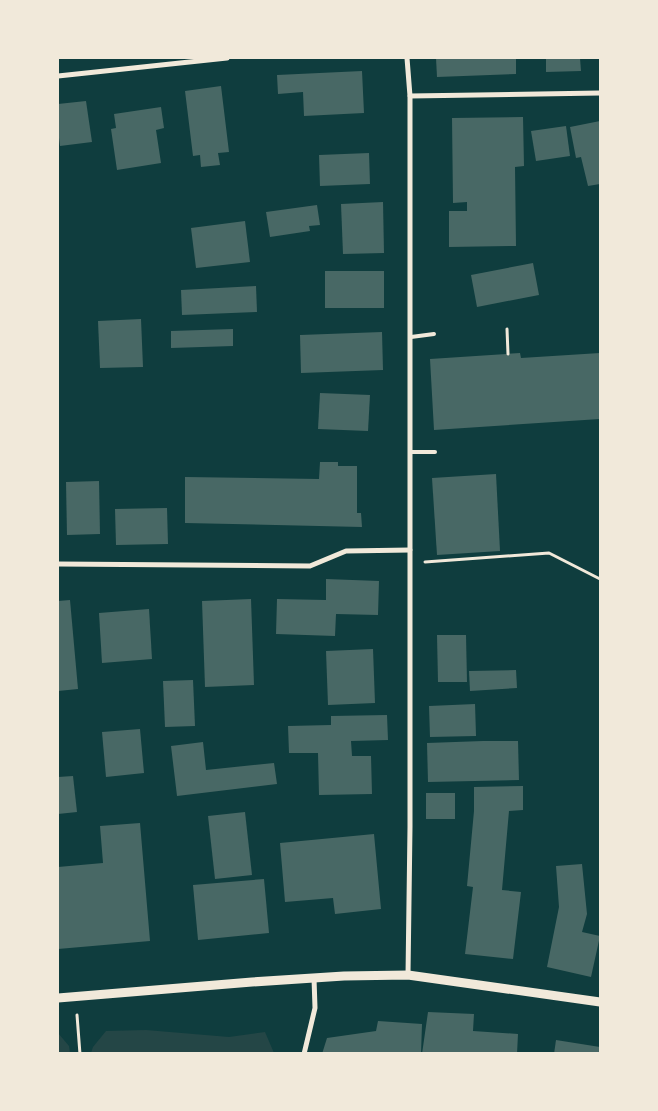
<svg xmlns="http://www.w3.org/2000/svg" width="658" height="1111" font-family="'PT Sans Narrow',sans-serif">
	<rect width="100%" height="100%" fill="#0f3d3e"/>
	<g fill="#244646">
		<polygon points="146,1030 229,1037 265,1032 274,1053 91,1053 93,1047 106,1031"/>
		<polygon points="58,1033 69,1046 70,1053 58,1053"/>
	</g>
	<g fill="#486865">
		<polygon points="436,58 516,58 516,74 437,77"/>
		<polygon points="546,58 580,58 581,71 546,72"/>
		<polygon points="362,71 364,113 304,116 303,92 278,94 277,75"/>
		<polygon points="221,86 229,152 218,153 220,165 201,167 200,155 193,156 185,91"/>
		<polygon points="86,101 92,142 60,146 58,130 58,104"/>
		<polygon points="161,107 164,128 156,130 161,163 117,170 111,129 116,128 114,114"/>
		<polygon points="523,117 524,166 515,167 516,246 449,247 449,211 467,211 467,202 453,203 452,118"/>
		<polygon points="600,121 600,184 588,186 581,157 576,158 570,127"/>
		<polygon points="566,126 570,156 536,161 531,131"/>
		<polygon points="369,153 370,184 320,186 319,155"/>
		<polygon points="383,202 384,253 343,254 341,204"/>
		<polygon points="317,205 320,225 309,226 310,231 270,237 266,212"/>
		<polygon points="245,221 250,262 196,268 191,228"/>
		<polygon points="533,263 539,295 477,307 471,275"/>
		<rect x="325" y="271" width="59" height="37"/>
		<polygon points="256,286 257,312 182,315 181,290"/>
		<polygon points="141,319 143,367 100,368 98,321"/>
		<polygon points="233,329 233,346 171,348 171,331"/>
		<polygon points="382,332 383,370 301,373 300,335"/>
		<polygon points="520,353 521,358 600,353 600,419 434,430 430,359"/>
		<polygon points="320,393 370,395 368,431 318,429"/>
		<polygon points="320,462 338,462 338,466 357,466 357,513 361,513 362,527 185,523 185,477 319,479"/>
		<polygon points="496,474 500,551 437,555 432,478"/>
		<polygon points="99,481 100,534 67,535 66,482"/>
		<polygon points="167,508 168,544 116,545 115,509"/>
		<polygon points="326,579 379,581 378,615 336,614 335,636 276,634 277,599 326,600"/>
		<polygon points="251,599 254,685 205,687 202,601"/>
		<polygon points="70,600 78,689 58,691 58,601"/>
		<polygon points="149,609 152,659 102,663 99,613"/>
		<polygon points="437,635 466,635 467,682 438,682"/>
		<polygon points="373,649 375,703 328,705 326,651"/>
		<polygon points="516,670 517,688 470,691 469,671"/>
		<polygon points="193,680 195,726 165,727 163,681"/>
		<polygon points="475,704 476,736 430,737 429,706"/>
		<polygon points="387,715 388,740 351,741 352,756 371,756 372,794 319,795 318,753 289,753 288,726 331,725 331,716"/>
		<polygon points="140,729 144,773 106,777 102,732"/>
		<polygon points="483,741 518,741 519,780 428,782 427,743"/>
		<polygon points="203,742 206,770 274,763 277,784 177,796 171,746"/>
		<polygon points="73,776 77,812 58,814 58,777"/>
		<polygon points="523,786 523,810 509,811 502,890 521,892 513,959 465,954 473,887 467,886 474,811 474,787"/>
		<rect x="426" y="793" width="29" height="26"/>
		<polygon points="245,812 252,875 215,879 208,816"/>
		<polygon points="140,823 150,941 58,949 58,867 103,863 100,826"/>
		<polygon points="374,834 381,909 335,914 333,898 285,902 280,843"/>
		<polygon points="582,864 587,914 582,932 600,936 591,977 547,967 559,907 556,866"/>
		<polygon points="264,879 269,933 198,940 193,885"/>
		<polygon points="428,1012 474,1014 473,1031 518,1034 517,1054 422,1054"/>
		<polygon points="378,1021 422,1024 421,1054 322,1054 327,1038 376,1031"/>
		<polygon points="556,1040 600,1047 600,1054 554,1054"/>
	</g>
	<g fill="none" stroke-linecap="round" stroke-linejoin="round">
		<g stroke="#f1e9da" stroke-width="3">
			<polyline points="507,329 508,354"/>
			<polyline points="425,562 549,553 600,579"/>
			<polyline points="77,1015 80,1054"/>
		</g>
		<g stroke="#f1e9da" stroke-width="4">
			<polyline points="411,337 434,334"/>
			<polyline points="410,452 435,452"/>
		</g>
		<g stroke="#f1e9da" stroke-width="5">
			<polyline points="407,58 410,96 410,827 408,975"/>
			<polyline points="58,76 227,58"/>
			<polyline points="410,96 600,93"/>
			<polyline points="58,564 310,566 346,551 410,550"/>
			<polyline points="304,1054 315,1008 314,978"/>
		</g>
		<polyline stroke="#f1e9da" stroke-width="9" points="58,998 252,982 344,976 408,975 600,1002"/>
	</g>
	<rect width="658" height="1111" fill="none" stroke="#f1e9da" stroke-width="118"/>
</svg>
